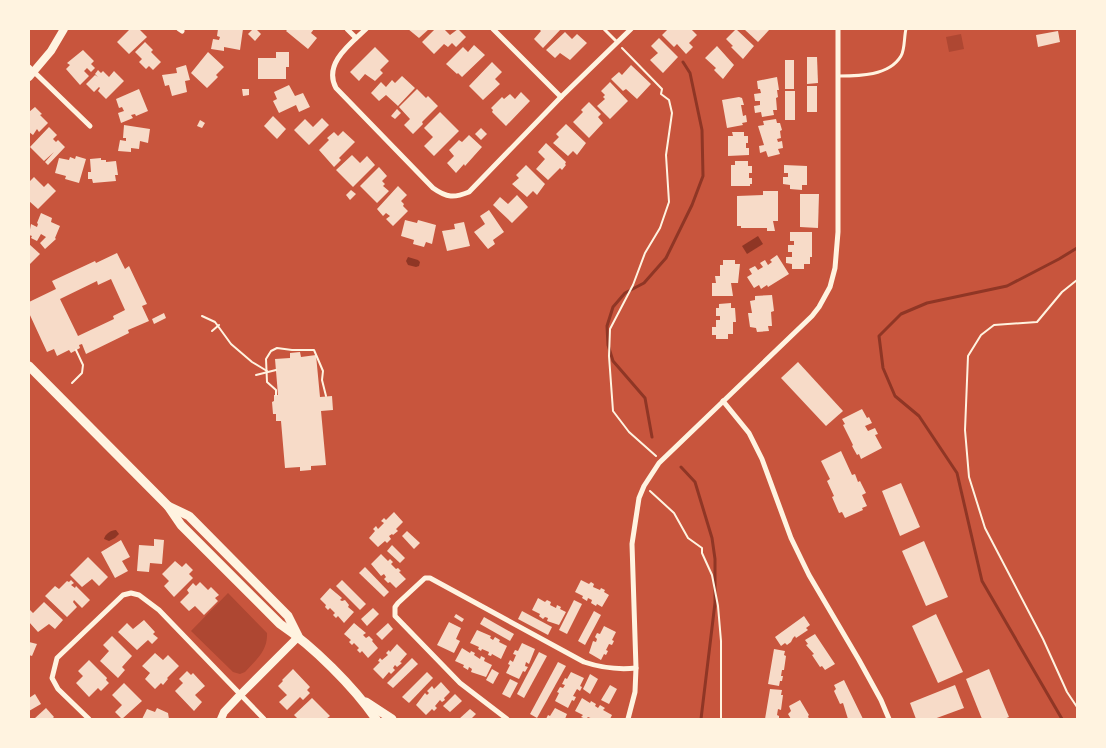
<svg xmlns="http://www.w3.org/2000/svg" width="1106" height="748" font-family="'Source Sans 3',sans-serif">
	<rect width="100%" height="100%" fill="#c8553d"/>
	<g fill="#ae4732">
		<polygon points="961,34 964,49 949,52 946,37"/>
		<path d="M228,593L267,633C268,651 256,660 245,672L240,674L233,672L191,631Z"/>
	</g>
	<g fill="#8f3625">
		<polygon points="758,236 763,244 747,254 742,246"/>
		<polygon points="408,257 418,260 420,262 419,266 416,267 408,265 406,261"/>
		<path d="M116,530L119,534L115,538L109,541L104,539C105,534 111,530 116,530Z"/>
	</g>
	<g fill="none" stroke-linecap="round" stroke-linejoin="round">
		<g stroke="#8f3625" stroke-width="3">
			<polyline points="652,437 645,398 613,361 608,345 607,326 613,307 625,293 644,283 666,258 692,205 703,176 702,130 690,73 683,62"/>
			<polyline points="681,467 695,482 712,538 715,559 715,603 701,719"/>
			<polyline points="1062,719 982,581 957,473 919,416 895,396 883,368 879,336 901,314 927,303 1007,286 1059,259 1077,248"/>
		</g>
	</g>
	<g fill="#f7dbc8" fill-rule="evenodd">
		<polygon points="127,29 139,29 147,37 129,54 117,42 129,30"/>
		<polygon points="218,29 243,29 240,50 224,47 224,51 211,49 213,39 219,40 220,37 217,36"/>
		<polygon points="253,29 256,29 261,34 255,41 248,34"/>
		<polygon points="288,29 314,29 311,33 317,38 308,49 286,31"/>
		<polygon points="408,29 429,29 419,38"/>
		<polygon points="435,29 444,29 450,35 458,29 466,37 456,47 452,43 448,47 444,44 434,54 422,42"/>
		<polygon points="539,29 561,29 543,48 534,39 541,31"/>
		<polygon points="668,29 691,29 697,35 689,43 693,47 686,54 677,44 674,47 662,35"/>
		<polygon points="736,29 754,46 743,59 731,47 733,46 726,39"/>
		<polygon points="744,29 768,29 769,30 758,42"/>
		<polygon points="1058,31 1060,42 1038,47 1036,35"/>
		<polygon points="565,32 572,39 577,34 587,43 570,60 560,53 555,58 546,50"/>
		<polygon points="659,38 678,57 663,73 650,60 658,53 651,46"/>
		<polygon points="145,42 153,50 151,52 161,62 153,70 149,66 146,69 139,62 142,59 135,52"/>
		<polygon points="474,45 485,55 462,77 458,73 457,74 446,64 463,47 468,52"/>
		<polygon points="717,46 734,65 723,79 714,70 716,68 705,58"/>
		<polygon points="375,47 389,61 380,70 383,73 375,81 365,74 359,81 350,72"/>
		<polygon points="83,50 94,61 91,64 95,68 91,72 87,68 84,71 89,76 80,85 66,69 70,65 67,63"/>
		<polygon points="208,52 224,67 216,75 218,77 207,88 191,73"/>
		<polygon points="276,52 289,52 289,67 286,67 286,79 258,79 258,58 276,58"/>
		<polygon points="807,57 817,57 818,83 807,84"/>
		<rect x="785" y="60" width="9" height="29"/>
		<polygon points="492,62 502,72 495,79 500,84 483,100 469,86"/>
		<polygon points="186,65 190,80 185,81 187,92 172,96 169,85 165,86 162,75 177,73 176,68"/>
		<polygon points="631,65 651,84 637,99 626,89 623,91 611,79 619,72 622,75"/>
		<polygon points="98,70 101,73 103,71 109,77 114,71 124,81 106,99 98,91 100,88 99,87 94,92 86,84 95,75 98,77 95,74"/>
		<polygon points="402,76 415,88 398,106 386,95 379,101 371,93 381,82 386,87 392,80 395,83"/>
		<polygon points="777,77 779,90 777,90 778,97 776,98 777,110 773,110 774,115 762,117 761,112 755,113 754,106 760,105 760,101 755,101 754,94 761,93 760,89 758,89 757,81"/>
		<polygon points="610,82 628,101 610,119 597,106 605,99 603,97 605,95 601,91"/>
		<polygon points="289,85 295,96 303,93 310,107 299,112 296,105 279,113 273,101 277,99 274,92"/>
		<rect x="807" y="86" width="10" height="26"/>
		<polygon points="139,89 148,111 136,116 135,114 131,115 133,118 121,123 118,113 124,111 122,107 119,108 116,99"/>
		<polygon points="242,89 249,89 249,95 243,96"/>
		<polygon points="417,89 426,98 428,96 432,100 430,101 432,100 438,106 422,122 423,124 413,134 404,125 410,119 399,107"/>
		<rect x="785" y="91" width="10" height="29"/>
		<polygon points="521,92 530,101 506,126 492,112 493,110 491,108 502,97 504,99 510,94 515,99"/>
		<polygon points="739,97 742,98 744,105 741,105 743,116 746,115 747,122 742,123 743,125 727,128 722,100"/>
		<polygon points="589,102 601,114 598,117 603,123 589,138 573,122 583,112 581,110"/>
		<polygon points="35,107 42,114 40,115 48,123 39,132 37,129 33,135 29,132 29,112"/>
		<polygon points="397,109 401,113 395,119 391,116"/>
		<polygon points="440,112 459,131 434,156 424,146 433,137 424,128"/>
		<polygon points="273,116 286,129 277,139 264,126"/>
		<polygon points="322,118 329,125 309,145 294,130 305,119 313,127"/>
		<polygon points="776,119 777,123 780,123 782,130 780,131 781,138 777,139 778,142 782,141 783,148 778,149 780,154 768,157 766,151 760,153 759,146 764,145 758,126 764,125 763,121"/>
		<polygon points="200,120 205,123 202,128 197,126"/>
		<polygon points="566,124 586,143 577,155 573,151 568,156 553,143 559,137 556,134"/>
		<polygon points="124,125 150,129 148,143 140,141 139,149 131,148 131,152 118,151 120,140 126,141 126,138 123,138"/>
		<polygon points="49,127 57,135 53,139 56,142 58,140 65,147 48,165 45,162 54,152 44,161 30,147"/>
		<polygon points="481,128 487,134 481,140 475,134"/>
		<polygon points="343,131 355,142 339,158 341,160 334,167 319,150 329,140 327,138 334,132 338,136"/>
		<polygon points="732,132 744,132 744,136 748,136 748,143 746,143 746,148 749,148 749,155 728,156 728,136 733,136"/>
		<polygon points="469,135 482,147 465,166 464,164 456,173 447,163 454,156 449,150 459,140 462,142"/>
		<polygon points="546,143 566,162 565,164 566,165 562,170 560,168 548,180 536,169 545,159 538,152"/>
		<polygon points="352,155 360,163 367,156 375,165 353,187 336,170"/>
		<polygon points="76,156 86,159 79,183 65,179 66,176 55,173 59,158 69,160 70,157 75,159"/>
		<polygon points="101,158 101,160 106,160 106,162 116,161 118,175 115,175 116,181 93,183 92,179 88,179 88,172 91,172 90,159"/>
		<polygon points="735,161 748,161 748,166 752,166 752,173 749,173 749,178 752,178 752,184 750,184 750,186 731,186 731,165 735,165"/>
		<polygon points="526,165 545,184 537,195 533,191 527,197 512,184 519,178 516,175"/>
		<polygon points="784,165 807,166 807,185 802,185 802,190 790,189 790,185 783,184 783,177 788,177 788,173 784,173"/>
		<polygon points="379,167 387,176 382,181 385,184 383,186 389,191 377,203 360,186"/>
		<polygon points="34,177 44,187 48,183 56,191 38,209 29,201 29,182"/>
		<polygon points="398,186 407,195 401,201 404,204 403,206 408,211 393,226 386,219 390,216 386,213 383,216 377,209"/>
		<polygon points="351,190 356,194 350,200 346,195"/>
		<polygon points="763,191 778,191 778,221 773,221 775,231 767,231 767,228 741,228 741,226 737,226 737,196 763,195"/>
		<polygon points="800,194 819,194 818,228 800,227"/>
		<polygon points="517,195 528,207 512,223 493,205 500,197 508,204"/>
		<polygon points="489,210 504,232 493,240 495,244 488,249 474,232 485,224 480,216"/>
		<polygon points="41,213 52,218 51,222 60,226 55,238 56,239 45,249 40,243 46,237 41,234 37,241 31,238 32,236 29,235 31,224 37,227 38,224 37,223"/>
		<polygon points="405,220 417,223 418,220 436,225 432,244 426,242 424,247 413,244 414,240 401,236"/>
		<polygon points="464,222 470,246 447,251 442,231 455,229 454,224"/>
		<polygon points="790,232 812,232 812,257 810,257 810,264 804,264 804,269 792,269 792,264 786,263 786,257 792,257 792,252 788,252 788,245 794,245 794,241 790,241"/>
		<polygon points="29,244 40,254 29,265"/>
		<path d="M117,253L125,269L129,266L147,304L142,306L149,321L128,330L129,333L86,354L82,344L79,345L80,348L71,353L69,350L57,356L54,349L47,352L29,313V302L56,289L52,281L95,261L96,263ZM111,279L125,310L113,316L114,319L78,336L60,299L97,281L98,285Z"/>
		<polygon points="777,255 789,274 768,287 767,285 761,289 759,285 754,288 747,277 752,274 749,269 755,266 758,270 763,267 760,263 765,260 768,265 772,262 770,260"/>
		<polygon points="723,260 735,260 735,264 740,264 738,283 731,283 733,296 712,296 712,283 716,283 715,276 720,276 720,265 723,265"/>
		<polygon points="772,295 774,311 771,312 772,326 768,326 769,331 757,332 756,328 750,327 748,313 752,313 750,301 755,300 755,296"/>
		<polygon points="731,303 731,308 735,308 736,322 733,322 733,334 728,334 728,339 716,339 716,335 712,335 712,327 716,327 716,320 720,320 720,316 716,316 716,308 719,308 719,304"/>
		<polygon points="164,313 166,318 154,324 152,319"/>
		<polygon points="300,352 301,357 316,355 320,397 332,396 333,410 321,411 326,465 311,466 311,470 300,471 300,467 285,468 281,421 276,421 276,414 273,414 272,402 274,401 274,395 278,395 275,359 290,358 290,353"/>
		<polygon points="798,362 843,411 826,426 781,378"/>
		<polygon points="862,409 867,418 869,417 872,423 865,426 868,431 875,428 878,434 875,435 882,448 861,459 859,454 857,455 852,446 853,445 843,425 845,424 842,419"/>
		<polygon points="841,451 852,475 855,474 858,482 860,481 866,493 862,495 867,506 862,508 863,510 845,518 842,512 839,513 832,497 834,496 827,481 830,479 821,461"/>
		<polygon points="901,483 920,527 900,536 882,491"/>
		<polygon points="394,512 403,522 396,529 398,531 393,535 392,534 389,536 391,539 387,543 385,541 378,547 369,538 375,531 373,529 376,526 378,529 384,523 381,521 384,518 386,520"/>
		<polygon points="407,531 420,543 414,549 402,536"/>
		<polygon points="154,539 164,540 162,564 150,563 149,572 137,571 139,545 154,546"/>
		<polygon points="121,540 130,557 122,561 128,571 115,578 101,552"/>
		<polygon points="924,541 948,597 926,606 902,551"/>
		<polygon points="392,545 405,558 400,563 387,551"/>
		<polygon points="381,554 388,561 390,559 393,562 391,564 396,569 398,568 401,571 399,572 406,579 396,588 390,582 388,583 384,579 386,577 384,574 381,576 371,564"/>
		<polygon points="88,557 108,577 99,586 92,579 82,587 70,575"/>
		<polygon points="175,561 182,567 186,563 193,570 189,574 193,578 174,597 164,586 169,581 162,574"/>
		<polygon points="365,567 389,592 384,597 359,573"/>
		<polygon points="71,580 74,583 71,585 75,588 76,586 90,600 82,608 74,600 73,602 77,607 67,617 45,596 55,586 59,589 67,581 69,582"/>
		<polygon points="342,580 366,604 360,610 336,586"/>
		<polygon points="581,580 589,584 591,582 594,584 593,587 600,590 601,588 605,590 604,592 609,595 602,607 597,604 596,606 591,603 592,600 588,598 587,601 582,598 583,596 575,592"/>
		<polygon points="200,582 208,590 211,587 219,595 215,598 218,601 204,615 195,606 189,611 180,602 189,593 187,590 193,583 196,586"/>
		<polygon points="330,588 342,598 340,600 342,601 345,600 349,605 348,607 354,612 344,623 338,616 336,618 333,615 335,613 330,608 328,610 325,607 326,605 320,599"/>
		<polygon points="538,598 545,602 547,600 551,602 550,605 556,608 557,605 561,607 560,609 566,612 559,625 547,621 548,618 545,617 543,619 539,616 540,614 532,610"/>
		<polygon points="574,600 582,604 567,634 559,630"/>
		<polygon points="44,602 63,620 55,629 49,624 38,632 29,622 29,611 30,610 33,613"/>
		<polygon points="373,608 379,614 367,626 361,619"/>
		<polygon points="522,611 552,627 548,635 518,619"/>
		<polygon points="594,611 601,615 585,645 578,641"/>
		<polygon points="456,614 464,619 462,622 454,617"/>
		<polygon points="936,614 963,672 938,683 912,626"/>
		<polygon points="804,616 810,625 806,628 808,630 796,638 795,636 793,638 791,642 787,645 785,643 781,646 775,637"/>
		<polygon points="484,617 514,634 510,641 480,624"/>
		<polygon points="144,620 155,632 153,634 158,638 152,644 148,640 137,650 118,632 127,623 133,629"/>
		<polygon points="449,622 461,628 456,639 460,641 454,653 437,645"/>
		<polygon points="354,623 366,633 363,635 366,638 369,636 373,640 372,641 378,648 368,658 362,651 360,653 357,650 359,648 354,643 352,645 349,642 351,640 344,634"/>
		<polygon points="388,623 393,629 382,640 376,634"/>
		<polygon points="604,626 616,632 612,640 614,641 612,645 609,644 606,650 608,651 606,655 604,654 601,660 589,653 593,641 596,642 597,639 595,637 597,633 600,634"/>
		<polygon points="477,630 491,636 490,638 493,640 495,637 500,640 499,642 507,646 501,659 492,654 491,656 488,655 489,652 482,649 481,651 478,649 479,647 470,643"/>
		<polygon points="815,634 835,664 825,670 822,666 820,667 812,655 814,654 806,645 808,644 805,640"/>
		<polygon points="112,636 132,656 122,667 125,670 118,678 100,661 109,651 103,645"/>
		<polygon points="29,642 37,644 32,656 29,655"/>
		<polygon points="522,643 535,649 529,664 526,662 525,666 528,667 525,672 523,671 519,679 506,673 510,665 508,664 510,660 513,662 516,655 513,654 515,650 518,651"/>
		<polygon points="397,644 407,654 400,662 402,663 397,667 395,665 393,668 395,670 391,674 389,672 383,679 373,669 380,662 378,661 380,658 382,660 388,655 386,653 389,650 390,652"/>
		<polygon points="462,648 470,653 471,651 475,653 474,655 480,659 481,656 485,658 484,661 492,665 486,677 471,672 472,669 469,667 468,670 463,667 464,665 455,661"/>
		<polygon points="774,649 785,651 784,655 786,656 784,670 782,670 781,676 783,676 782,681 780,681 779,686 768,684"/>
		<polygon points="539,652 547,656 524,698 517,694"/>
		<polygon points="155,653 163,660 168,655 179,666 167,678 168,679 163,685 161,683 155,689 145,679 150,673 142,666"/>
		<polygon points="412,658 418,664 393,688 387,683"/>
		<polygon points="89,660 107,678 106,680 109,683 101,691 98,688 89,697 76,683 83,676 78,671"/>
		<polygon points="558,662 566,666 537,718 530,714"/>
		<polygon points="293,669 310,687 307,690 310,693 303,700 300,697 287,710 279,702 287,695 278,686 283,681 282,680"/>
		<polygon points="492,669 499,673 493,684 486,680"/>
		<polygon points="989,669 1009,717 1004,719 982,719 966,679"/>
		<polygon points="187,671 191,675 193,673 205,686 195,695 202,702 194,711 175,691 183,683 179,679"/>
		<polygon points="427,672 433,678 409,703 402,697"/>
		<polygon points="571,672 584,678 580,686 582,687 580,691 577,689 573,696 576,697 574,701 572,700 568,708 555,701 559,693 557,692 560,687 563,688 565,685 562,684 565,678 567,679"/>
		<polygon points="590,674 598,679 590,694 583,689"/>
		<polygon points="510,679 518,683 510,698 502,694"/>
		<polygon points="844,680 863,719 848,719 843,703 840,704 834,691 836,689 834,685"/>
		<polygon points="441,682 450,692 444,698 445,700 442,702 440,700 435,706 437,708 434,711 432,709 426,715 416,705 425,693 427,695 429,693 427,691 432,686 434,689"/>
		<polygon points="124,683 142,701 122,719 115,712 122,705 112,695"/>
		<polygon points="610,685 617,689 609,704 601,700"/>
		<polygon points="955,685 964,708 934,719 916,719 910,703"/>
		<polygon points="770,689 782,690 781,695 783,695 781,710 778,709 777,715 779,716 779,719 765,719"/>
		<polygon points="35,694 41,704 29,711 29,698"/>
		<polygon points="455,694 462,701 450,712 443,706"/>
		<polygon points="312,698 330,716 326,719 298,719 294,715"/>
		<polygon points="582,698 590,703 591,701 596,704 595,706 598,708 600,705 605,708 603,710 612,715 610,719 593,719 588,717 586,719 581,717 583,715 575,711"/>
		<polygon points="800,700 809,715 808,716 809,719 791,719 788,714 791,711 789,706"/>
		<polygon points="46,708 54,717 52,719 34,719"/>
		<polygon points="157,708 168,713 169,719 142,719 147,709 155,712"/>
		<polygon points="555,708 567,714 565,719 546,719 548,715 550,716"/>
		<polygon points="470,709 476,714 471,719 459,719"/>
	</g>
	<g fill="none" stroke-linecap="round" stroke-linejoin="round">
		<g stroke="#fff3e0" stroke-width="2">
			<polyline points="622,48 662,89 661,94 669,100 672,113 666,155 669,202 660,228 645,253 633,285 610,329 609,356 613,411 629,432 656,456"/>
			<polyline points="1077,280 1062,292 1037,322 994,325 981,335 968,356 965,430 969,477 985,528 1043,639 1067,692 1077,707"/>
			<polyline points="202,316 215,322 231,344 252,362 267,371"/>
			<polyline points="212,331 219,325"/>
			<polyline points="256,375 276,370"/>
			<polyline points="72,383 82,373 83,365 76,350"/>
			<polyline points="276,395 276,390 267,382 266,359 271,351 277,348 292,350 314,350 323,371 322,380 326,396"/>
			<polyline points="650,491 674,513 688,538 702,548 702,553 712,575 718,606 721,641 721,719"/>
		</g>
		<g stroke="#fff3e0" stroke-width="3">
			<polyline points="604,29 617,42"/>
			<path d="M839,76C859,76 889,76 901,56C905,50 904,36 906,29"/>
		</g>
		<g stroke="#fff3e0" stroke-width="5">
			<polyline points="179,29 182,31"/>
			<polyline points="347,29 356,38"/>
			<path d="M366,29C350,44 323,64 336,88L433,188C447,198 454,198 469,192L561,97L631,29"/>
			<polyline points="493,29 561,97"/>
			<polyline points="29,67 90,126"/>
			<polyline points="723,401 749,433 762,459 791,538 809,575 859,660 881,700 889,719"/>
			<polyline points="89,719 58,689 52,678 57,658 123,595 131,593 139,595 159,610 264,719"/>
			<path d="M507,719L460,683L395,616V607L398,603L425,578H430L584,662C602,668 617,670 636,668"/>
			<polyline points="628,719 635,692 636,668 632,544 639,498 644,486 659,463 812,316 819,307 830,287 835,268 838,232 838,29"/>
		</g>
		<g stroke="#fff3e0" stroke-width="8">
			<polyline points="29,77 51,51 64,29"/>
			<polyline points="221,719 224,712 240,695 298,637"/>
		</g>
		<g stroke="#fff3e0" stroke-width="9">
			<path d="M29,366L168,506L181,525L280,624C313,646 354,687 376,719"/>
			<polyline points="168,506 189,516 288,616 298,636"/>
			<polyline points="366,702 392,719"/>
		</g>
	</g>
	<rect width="1106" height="748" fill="none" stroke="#fff3e0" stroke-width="60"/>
</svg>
